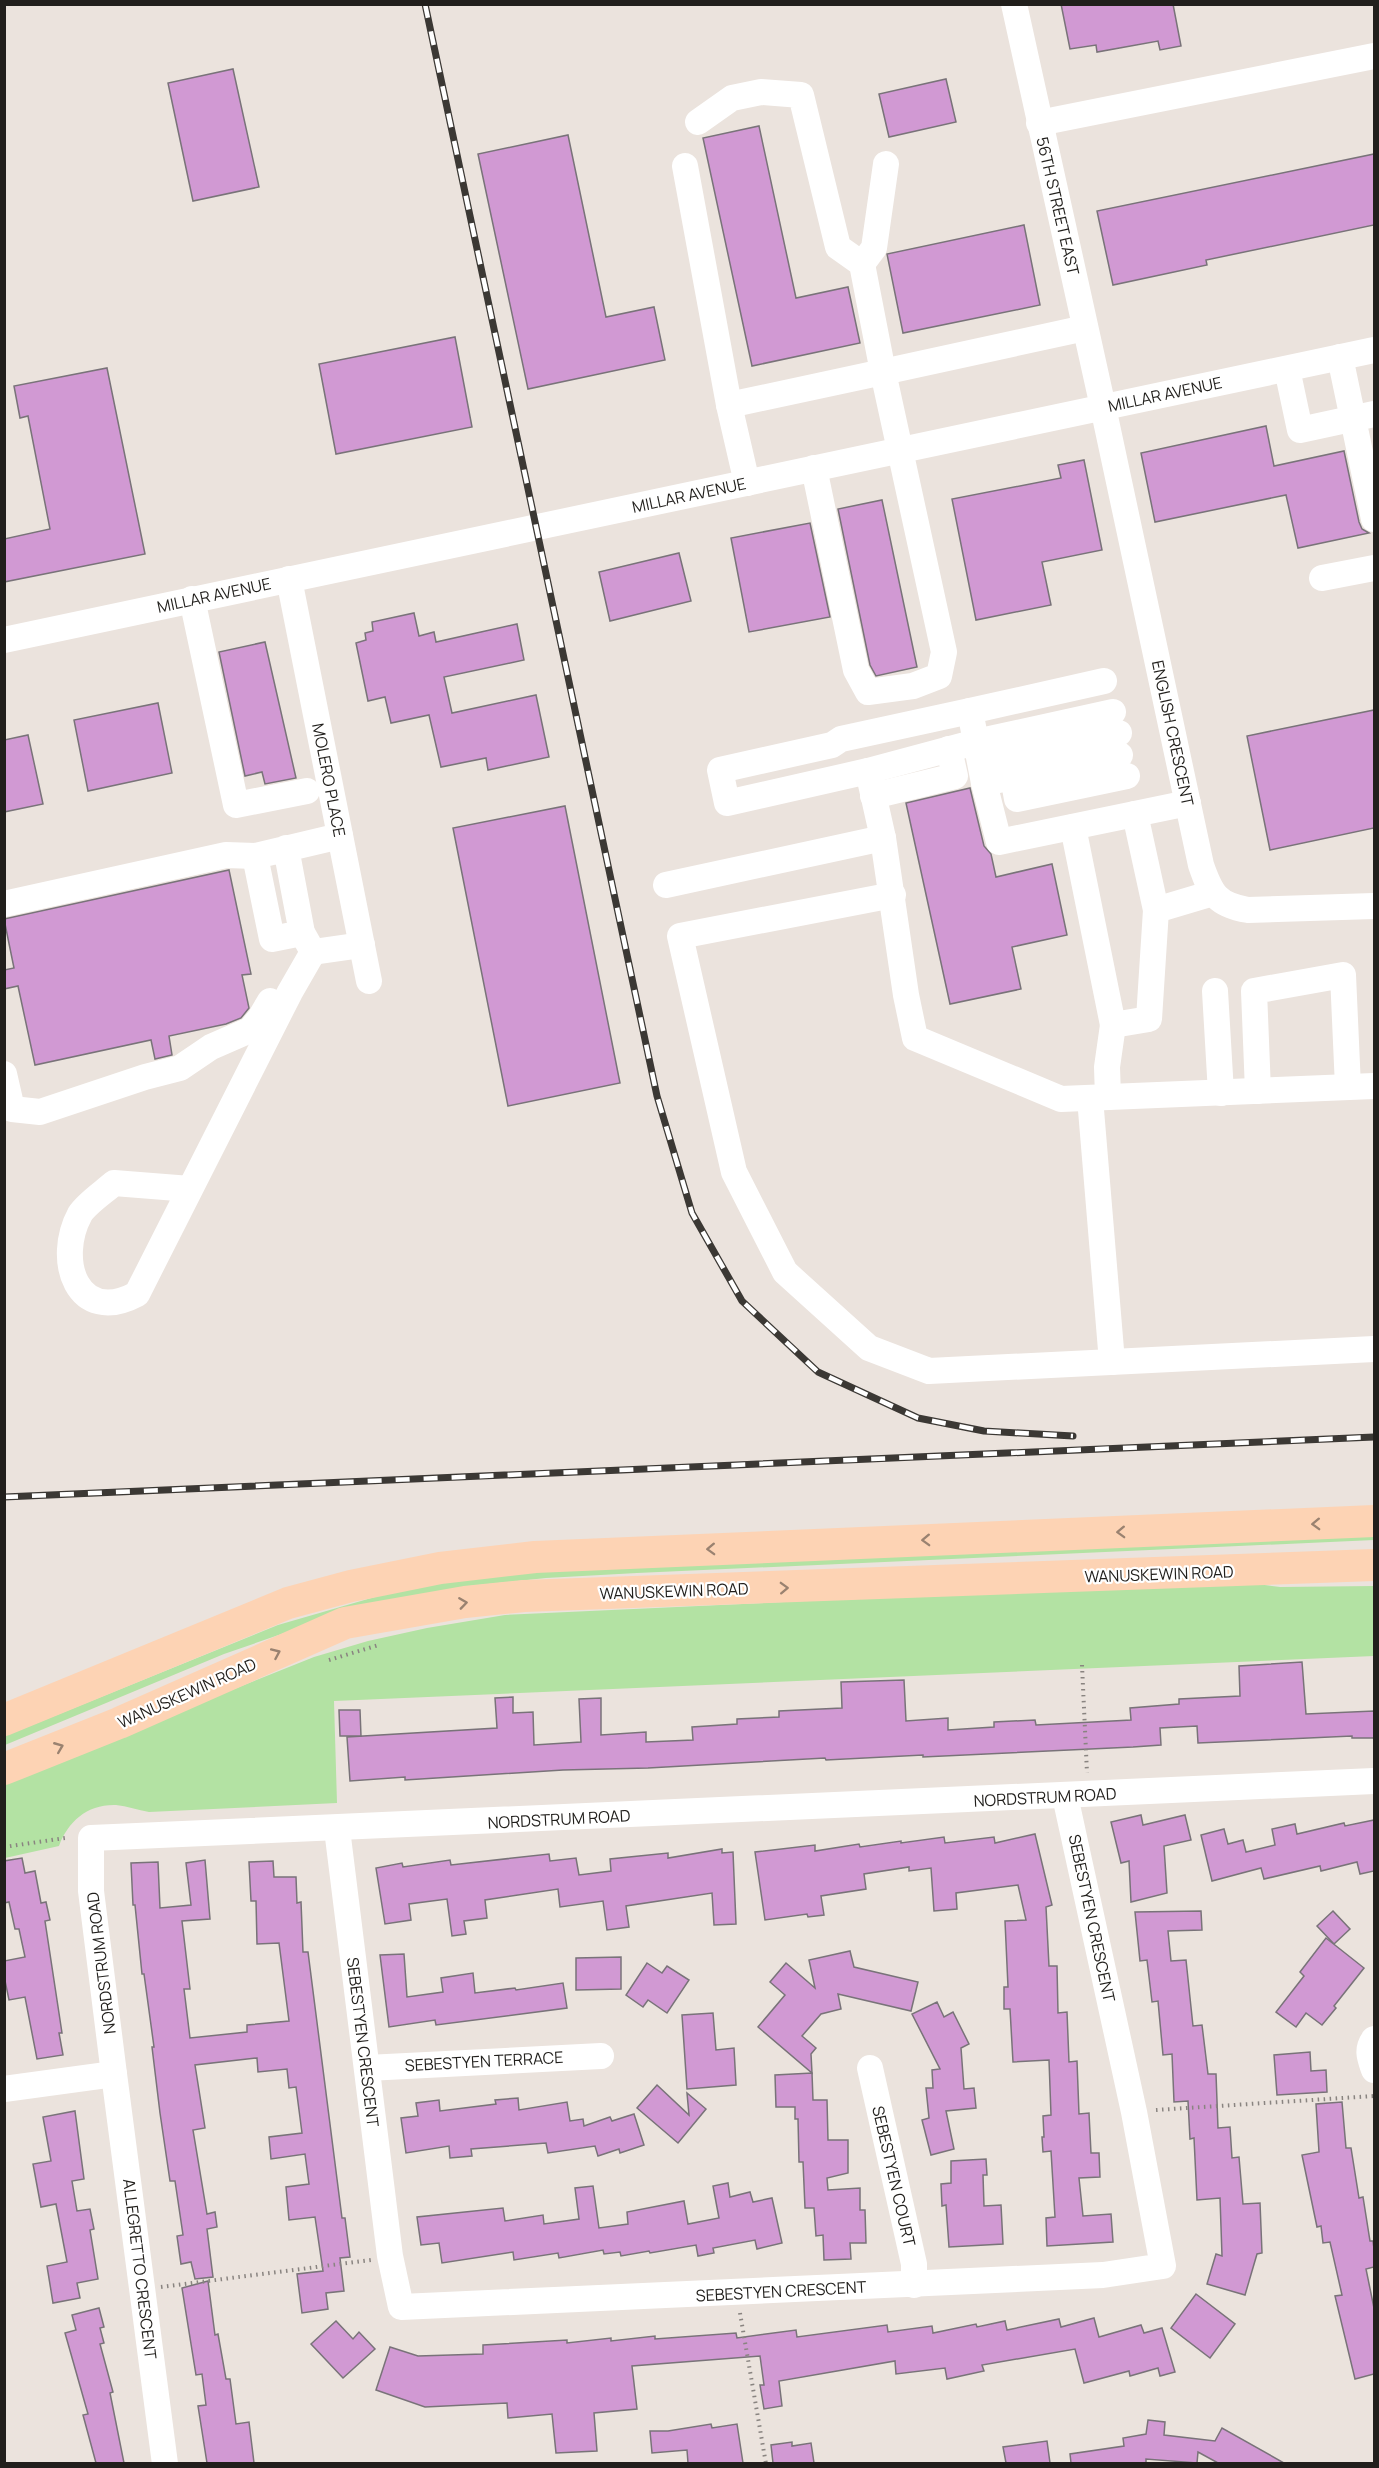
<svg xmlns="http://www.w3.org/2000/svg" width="1379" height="2468" font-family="Manrope,sans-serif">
	<rect width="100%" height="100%" fill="#ebe3dd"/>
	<g fill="#b3e2a3">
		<polygon points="1374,1533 1374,1540 637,1573 546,1578 469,1586 325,1619 224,1654 5,1745 5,1736 278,1625 399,1590 495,1574"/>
		<path d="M1235,1581L1280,1587L1374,1586V1656L334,1701L337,1803L149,1812C138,1810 127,1806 116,1805C88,1804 68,1821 59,1846L5,1858V1781L314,1657L368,1641L427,1628L505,1615Z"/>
	</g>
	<g fill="#d199d3" stroke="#797379" stroke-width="1.5">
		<polygon points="1061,4 1173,4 1181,46 1160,50 1158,41 1097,52 1096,45 1070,49"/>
		<polygon points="233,69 259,187 193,201 168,83"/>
		<polygon points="946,79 956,122 889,137 879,94"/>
		<polygon points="759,126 796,298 848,287 860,343 752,366 703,138"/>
		<polygon points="568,135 606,317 654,307 665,360 528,389 478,154"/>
		<polygon points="1374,154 1374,225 1206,260 1207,265 1113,285 1097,211"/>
		<polygon points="1024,225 1040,305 903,333 887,254"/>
		<polygon points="455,337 472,427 336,454 319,364"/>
		<polygon points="107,368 145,554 4,582 4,539 50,529 28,416 20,418 14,386"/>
		<polygon points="1266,426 1274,466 1344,451 1359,522 1362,529 1369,533 1298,548 1286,495 1155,522 1141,453"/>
		<polygon points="1084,460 1102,550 1042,562 1051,605 976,620 952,499 1061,478 1058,465"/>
		<polygon points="882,500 917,667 876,676 870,665 838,509"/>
		<polygon points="810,523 830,617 749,632 731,538"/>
		<polygon points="679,553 691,601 610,621 599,572"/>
		<polygon points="414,613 419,636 434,632 436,642 517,624 524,660 444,677 452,713 536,695 549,757 488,770 486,758 441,767 429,715 391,723 385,697 368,701 356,643 366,640 365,633 373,631 372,622"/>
		<polygon points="265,642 296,778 265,784 262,772 245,776 219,652"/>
		<polygon points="158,703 172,773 88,791 74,720"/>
		<polygon points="1374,710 1374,828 1270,850 1247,736"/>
		<polygon points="28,735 43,804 4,812 4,740"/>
		<polygon points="970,788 984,846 991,854 996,877 1052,864 1067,935 1012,947 1021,989 950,1004 906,803"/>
		<polygon points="565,806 620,1083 508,1106 453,828"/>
		<polygon points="229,870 251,974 242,975 249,1008 241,1018 226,1024 169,1036 172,1055 155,1059 151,1040 35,1065 18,986 4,989 4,970 14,968 4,919"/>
		<polygon points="1302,1662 1306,1714 1374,1711 1374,1738 1352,1738 1352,1736 1198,1743 1197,1726 1160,1728 1161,1745 1133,1747 923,1757 923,1755 826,1760 825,1758 648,1768 563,1770 405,1780 405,1777 350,1781 347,1737 497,1728 495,1698 513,1697 513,1713 533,1712 534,1745 581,1742 579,1699 601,1698 601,1735 646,1732 646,1742 693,1740 692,1727 737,1724 737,1719 779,1717 779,1711 842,1708 841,1682 904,1680 906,1721 948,1718 948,1730 994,1727 994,1722 1035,1720 1036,1725 1131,1720 1130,1708 1179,1704 1179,1699 1240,1696 1239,1666"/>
		<polygon points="339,1710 360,1710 361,1736 340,1736"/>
		<polygon points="1141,1815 1143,1825 1185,1815 1191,1840 1164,1846 1167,1893 1131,1902 1129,1861 1121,1863 1111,1822"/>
		<polygon points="1374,1820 1374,1871 1360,1874 1357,1862 1321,1871 1320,1866 1264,1879 1261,1868 1212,1881 1201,1835 1224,1829 1228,1844 1243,1840 1246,1852 1275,1845 1272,1829 1295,1824 1297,1834 1344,1823 1345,1826"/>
		<polygon points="1035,1834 1052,1905 1046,1907 1049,1966 1057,1966 1058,2013 1067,2012 1069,2062 1077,2061 1079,2114 1089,2113 1091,2153 1099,2153 1100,2177 1079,2178 1083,2216 1111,2214 1113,2242 1047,2246 1046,2218 1055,2217 1051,2151 1043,2152 1042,2137 1044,2137 1043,2116 1051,2115 1049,2060 1013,2062 1010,2009 1004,2009 1004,1987 1008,1987 1005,1921 1026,1920 1018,1885 956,1893 957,1909 934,1911 931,1868 909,1871 909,1867 864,1874 866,1889 821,1896 824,1915 808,1917 807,1914 765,1920 755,1852 815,1845 815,1851 859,1844 860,1847 901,1841 901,1843 944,1837 945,1843 994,1837 995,1843"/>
		<polygon points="722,1849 722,1853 733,1852 736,1924 714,1925 712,1893 626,1906 629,1927 607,1930 603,1901 560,1907 558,1889 485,1900 487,1918 464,1921 466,1934 452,1936 447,1899 409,1904 411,1920 385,1924 376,1868 402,1863 403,1867 450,1860 451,1865 549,1854 550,1861 576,1858 579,1875 611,1871 610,1859 668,1853 668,1858"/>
		<polygon points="22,1858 25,1873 35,1871 41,1903 46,1902 50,1920 45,1921 62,2033 59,2033 63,2055 37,2059 25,1997 9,2000 4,1976 4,1961 25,1957 19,1929 15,1929 9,1902 4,1903 4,1861"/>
		<polygon points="205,1860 210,1919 182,1921 190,1989 184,1989 190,2038 247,2032 247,2025 289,2021 279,1943 257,1944 256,1901 251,1901 249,1862 273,1861 274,1877 296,1877 297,1903 301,1902 303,1952 308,1952 342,2218 345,2218 350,2257 340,2258 344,2291 326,2293 328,2309 302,2313 297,2274 323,2271 315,2217 289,2220 286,2187 309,2184 305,2154 271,2159 269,2137 302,2133 296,2087 289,2088 287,2069 258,2072 257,2058 195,2065 205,2128 193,2130 207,2214 215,2212 217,2227 207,2229 213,2277 195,2279 191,2262 181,2264 177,2236 183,2235 175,2181 170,2181 160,2113 152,2047 154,2047 144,1974 142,1974 135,1905 133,1905 131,1863 158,1862 160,1908 191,1905 186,1863"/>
		<polygon points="1201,1911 1202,1930 1168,1931 1171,1961 1186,1960 1193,2026 1202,2025 1208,2074 1216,2074 1218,2128 1230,2127 1232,2158 1239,2157 1243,2204 1260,2203 1262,2253 1257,2254 1245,2295 1207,2284 1216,2254 1222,2256 1220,2198 1197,2200 1194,2138 1190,2139 1188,2101 1174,2102 1172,2054 1163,2055 1158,2001 1152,2002 1147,1960 1140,1961 1135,1912"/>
		<polygon points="1333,1911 1350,1929 1334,1944 1317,1926"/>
		<polygon points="1326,1938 1364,1968 1334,2006 1336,2008 1322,2025 1306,2013 1296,2027 1276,2012 1304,1976 1300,1972"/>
		<polygon points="850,1951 854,1967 918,1982 911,2011 838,1994 841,2009 821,2014 802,2036 816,2048 811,2054 812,2073 758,2027 785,1995 770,1982 786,1963 815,1988 809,1960"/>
		<polygon points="404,1954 407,1997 443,1992 441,1978 473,1973 475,1993 515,1988 516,1990 563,1983 567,2008 436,2025 435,2020 389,2027 380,1955"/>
		<polygon points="621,1957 621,1989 576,1990 576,1958"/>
		<polygon points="647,1963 662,1973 667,1966 689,1980 667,2013 648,2000 643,2007 626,1995"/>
		<polygon points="937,2002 944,2017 953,2012 969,2044 961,2048 964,2089 974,2088 976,2108 946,2111 954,2149 931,2155 922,2120 929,2118 926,2088 933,2088 932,2070 940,2069 912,2014"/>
		<polygon points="713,2013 716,2050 734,2048 736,2085 687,2089 682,2015"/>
		<polygon points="1310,2052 1311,2071 1326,2070 1327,2092 1277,2095 1274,2055"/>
		<polygon points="812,2073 813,2100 827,2100 828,2140 848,2140 848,2173 827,2178 828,2190 860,2188 860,2210 865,2210 866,2243 850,2243 851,2259 824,2260 823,2235 816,2236 814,2208 805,2208 803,2162 799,2162 798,2119 795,2119 795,2107 776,2107 775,2075"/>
		<polygon points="657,2085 689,2115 687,2093 706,2109 678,2143 637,2108"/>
		<polygon points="518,2098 519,2110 567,2102 570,2121 583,2119 584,2126 610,2117 612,2121 634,2114 644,2145 620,2153 619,2149 598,2156 595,2146 548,2153 546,2143 471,2149 472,2156 450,2158 449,2146 406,2153 401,2118 418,2116 416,2103 439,2100 440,2111 496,2104 495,2100"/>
		<polygon points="1342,2102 1346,2148 1351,2148 1359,2198 1363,2197 1370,2241 1373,2241 1374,2249 1374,2267 1366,2269 1374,2308 1374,2374 1355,2379 1335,2296 1342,2295 1330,2242 1323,2243 1321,2226 1317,2227 1302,2155 1319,2152 1316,2104"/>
		<polygon points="75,2111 84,2179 72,2181 77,2211 90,2209 94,2229 90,2230 98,2279 77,2283 80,2298 53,2303 47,2266 67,2262 56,2204 41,2207 33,2164 51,2161 43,2117"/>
		<polygon points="986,2159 987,2175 983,2175 984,2206 1001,2205 1003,2244 949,2247 946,2205 942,2206 941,2184 951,2183 951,2161"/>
		<polygon points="728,2183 730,2197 750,2192 753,2202 772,2198 782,2243 757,2249 755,2240 713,2248 714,2253 698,2256 696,2245 650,2253 649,2251 621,2256 620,2252 604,2254 603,2250 559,2258 558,2253 514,2260 513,2252 442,2263 439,2243 421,2245 417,2217 503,2208 505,2221 543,2215 544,2224 579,2219 575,2188 593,2186 599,2228 628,2224 627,2212 684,2201 688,2224 719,2218 713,2186"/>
		<polygon points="208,2281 215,2335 218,2334 226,2379 230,2379 236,2424 249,2422 254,2463 207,2463 198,2406 206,2405 202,2374 196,2375 182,2288"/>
		<polygon points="1196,2294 1235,2324 1210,2358 1171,2328"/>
		<polygon points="99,2308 104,2327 100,2328 104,2343 100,2344 113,2392 110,2393 124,2463 96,2463 83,2415 88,2414 65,2333 76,2330 72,2315"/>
		<polygon points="1094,2318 1099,2337 1141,2325 1144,2333 1162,2328 1175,2372 1160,2376 1158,2368 1130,2376 1129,2371 1084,2383 1075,2349 982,2365 984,2371 947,2379 945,2368 896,2374 895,2361 779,2381 782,2406 764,2409 760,2385 764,2385 760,2356 632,2366 637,2409 594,2413 597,2451 556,2453 552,2414 508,2418 507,2403 425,2407 376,2390 390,2347 418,2356 483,2354 483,2345 567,2340 567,2343 611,2338 611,2341 655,2336 655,2339 736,2333 737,2338 796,2330 797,2337 887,2325 888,2332 932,2326 933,2333 976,2324 977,2327 1005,2321 1007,2330 1059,2319 1061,2327"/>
		<polygon points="336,2321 353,2339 359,2332 375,2349 343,2378 311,2344"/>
		<polygon points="1148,2420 1165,2422 1164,2435 1215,2441 1222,2428 1284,2463 1218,2463 1198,2452 1197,2463 1146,2459 1146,2463 1071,2463 1070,2454 1124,2446 1123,2438 1146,2434"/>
		<polygon points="711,2424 712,2428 737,2424 743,2463 688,2463 687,2450 652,2453 650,2431 668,2431"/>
		<polygon points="1047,2441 1050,2463 1006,2463 1003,2447"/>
		<polygon points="792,2442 792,2446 811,2443 814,2463 773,2463 771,2445"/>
	</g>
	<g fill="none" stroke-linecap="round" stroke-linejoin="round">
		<g stroke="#898480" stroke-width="4" stroke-dasharray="1.5 4.5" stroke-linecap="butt">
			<polyline points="329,1660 379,1645"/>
			<polyline points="1082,1665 1087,1773"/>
			<polyline points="4,1847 65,1838"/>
			<polyline points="1156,2110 1374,2096"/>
			<polyline points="161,2287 371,2260"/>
			<polyline points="740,2313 766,2464"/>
		</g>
		<g stroke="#fff" stroke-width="26">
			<path d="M1014,4L1103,407L1201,865C1211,894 1217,905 1248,910L1374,906"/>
			<polyline points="698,122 732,98 761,92 801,95 838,247 862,264 883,372 729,405 747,483"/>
			<polyline points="1039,123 1374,56"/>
			<polyline points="685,166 729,405"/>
			<polyline points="862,264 874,248 886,164"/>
			<polyline points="1340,357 1374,519"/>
			<polyline points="1287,369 1300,430 1374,414"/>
			<polyline points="814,468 856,670 868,692 913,686 939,676 944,652 883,372 1085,328"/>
			<polyline points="1322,578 1374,568"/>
			<polyline points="289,579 369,981"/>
			<polyline points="192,599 236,805 307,791"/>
			<polyline points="4,640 1374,350"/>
			<polyline points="1104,681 970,711 984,783 999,842 1188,803"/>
			<polyline points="970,711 841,739 832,745 720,770 727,803 868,771 883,838 906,995 915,1038 1061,1099 1374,1086"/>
			<polyline points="981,764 1119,733"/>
			<polyline points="868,771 976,742 1113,712"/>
			<polyline points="1013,777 1017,799 1127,776"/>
			<polyline points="984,783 1120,755"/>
			<polyline points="873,796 955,776 949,749"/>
			<polyline points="1135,814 1156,910"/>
			<polyline points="1073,827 1113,1025 1149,1019 1156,910 1213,893"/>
			<polyline points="286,848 302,933 272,939 255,856 340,836"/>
			<polyline points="666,885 883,838"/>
			<polyline points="893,895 680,936 734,1172 785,1272 869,1348 929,1371 1374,1349"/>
			<polyline points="4,904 226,855 255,856"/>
			<polyline points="304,936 313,952 362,945"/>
			<polyline points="1215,991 1221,1093"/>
			<polyline points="4,1074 12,1109 40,1112 145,1077 180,1068 211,1047 250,1030 260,1018 270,1001"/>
			<polyline points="1258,1091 1254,991 1343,975 1348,1087"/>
			<polyline points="1108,1097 1107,1067 1113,1025"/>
			<polyline points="1090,1098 1112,1362"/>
			<path d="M190,1189L114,1183C104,1192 87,1203 80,1214C55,1260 77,1326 137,1294L290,992L313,952"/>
			<polyline points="337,1829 390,2256 401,2307 1103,2275 1163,2266 1134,2112 1065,1796"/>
			<path d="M1374,2039C1366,2050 1370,2058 1374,2070"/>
			<polyline points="367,2068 601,2056"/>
			<polyline points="870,2068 914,2264 914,2285"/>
			<polyline points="114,2074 165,2464"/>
			<polyline points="4,2089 114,2074 91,1891 91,1838 1374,1781"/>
		</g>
		<g stroke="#fdd3b4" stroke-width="32">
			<polyline points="4,1720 288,1603 351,1586 440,1568 535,1557 1374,1521"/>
			<polyline points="4,1769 119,1723 345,1623 465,1602 524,1596 1374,1565"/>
		</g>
		<defs>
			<g id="rail">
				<polyline points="425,4 657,1096 692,1213 742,1301 818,1372 918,1418 984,1431 1073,1436"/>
				<polyline points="4,1497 1374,1437"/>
			</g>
		</defs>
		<use href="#rail" stroke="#3b3834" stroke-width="7"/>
		<use href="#rail" stroke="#fff" stroke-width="4.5" stroke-dasharray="14" stroke-linecap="butt"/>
	</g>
	<defs><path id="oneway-chevron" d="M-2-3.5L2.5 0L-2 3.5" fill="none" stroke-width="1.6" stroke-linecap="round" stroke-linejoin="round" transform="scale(1.5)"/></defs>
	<g stroke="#9a8270">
		<use href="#oneway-chevron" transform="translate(1316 1524) rotate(178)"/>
		<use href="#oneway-chevron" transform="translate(1121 1532) rotate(178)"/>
		<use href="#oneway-chevron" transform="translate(926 1540) rotate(178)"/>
		<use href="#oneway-chevron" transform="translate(711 1549) rotate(178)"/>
		<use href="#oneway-chevron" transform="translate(784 1588) rotate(-2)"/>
		<use href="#oneway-chevron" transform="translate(463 1603) rotate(-8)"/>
		<use href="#oneway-chevron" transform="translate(276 1653) rotate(-24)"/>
		<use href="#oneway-chevron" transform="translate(59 1747) rotate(-22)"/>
	</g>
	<g text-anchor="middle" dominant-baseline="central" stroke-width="4.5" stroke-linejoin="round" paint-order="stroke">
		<g font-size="16" fill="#211f1c" stroke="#fff">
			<text transform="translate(1058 206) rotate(77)">56TH STREET EAST</text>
			<text transform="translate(1165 394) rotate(-12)">MILLAR AVENUE</text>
			<text transform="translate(689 495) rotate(-12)">MILLAR AVENUE</text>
			<text transform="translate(214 595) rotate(-12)">MILLAR AVENUE</text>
			<text transform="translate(1173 733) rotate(78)">ENGLISH CRESCENT</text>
			<text transform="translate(329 780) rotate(79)">MOLERO PLACE</text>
			<text transform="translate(1159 1574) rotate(-2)">WANUSKEWIN ROAD</text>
			<text transform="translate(674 1591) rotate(-2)">WANUSKEWIN ROAD</text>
			<text transform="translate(187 1693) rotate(-24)">WANUSKEWIN ROAD</text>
			<text transform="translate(1045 1797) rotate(-3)">NORDSTRUM ROAD</text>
			<text transform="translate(559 1819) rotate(-3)">NORDSTRUM ROAD</text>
			<text transform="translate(1092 1918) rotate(78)">SEBESTYEN CRESCENT</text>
			<text transform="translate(101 1963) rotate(-97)">NORDSTRUM ROAD</text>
			<text transform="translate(363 2042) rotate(83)">SEBESTYEN CRESCENT</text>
			<text transform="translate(484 2061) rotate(-3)">SEBESTYEN TERRACE</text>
			<text transform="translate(894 2176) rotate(77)">SEBESTYEN COURT</text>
			<text transform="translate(140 2269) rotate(83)">ALLEGRETTO CRESCENT</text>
			<text transform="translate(781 2291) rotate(-3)">SEBESTYEN CRESCENT</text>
		</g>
	</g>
	<rect width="1379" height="2468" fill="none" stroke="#211f1c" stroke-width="12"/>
</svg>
